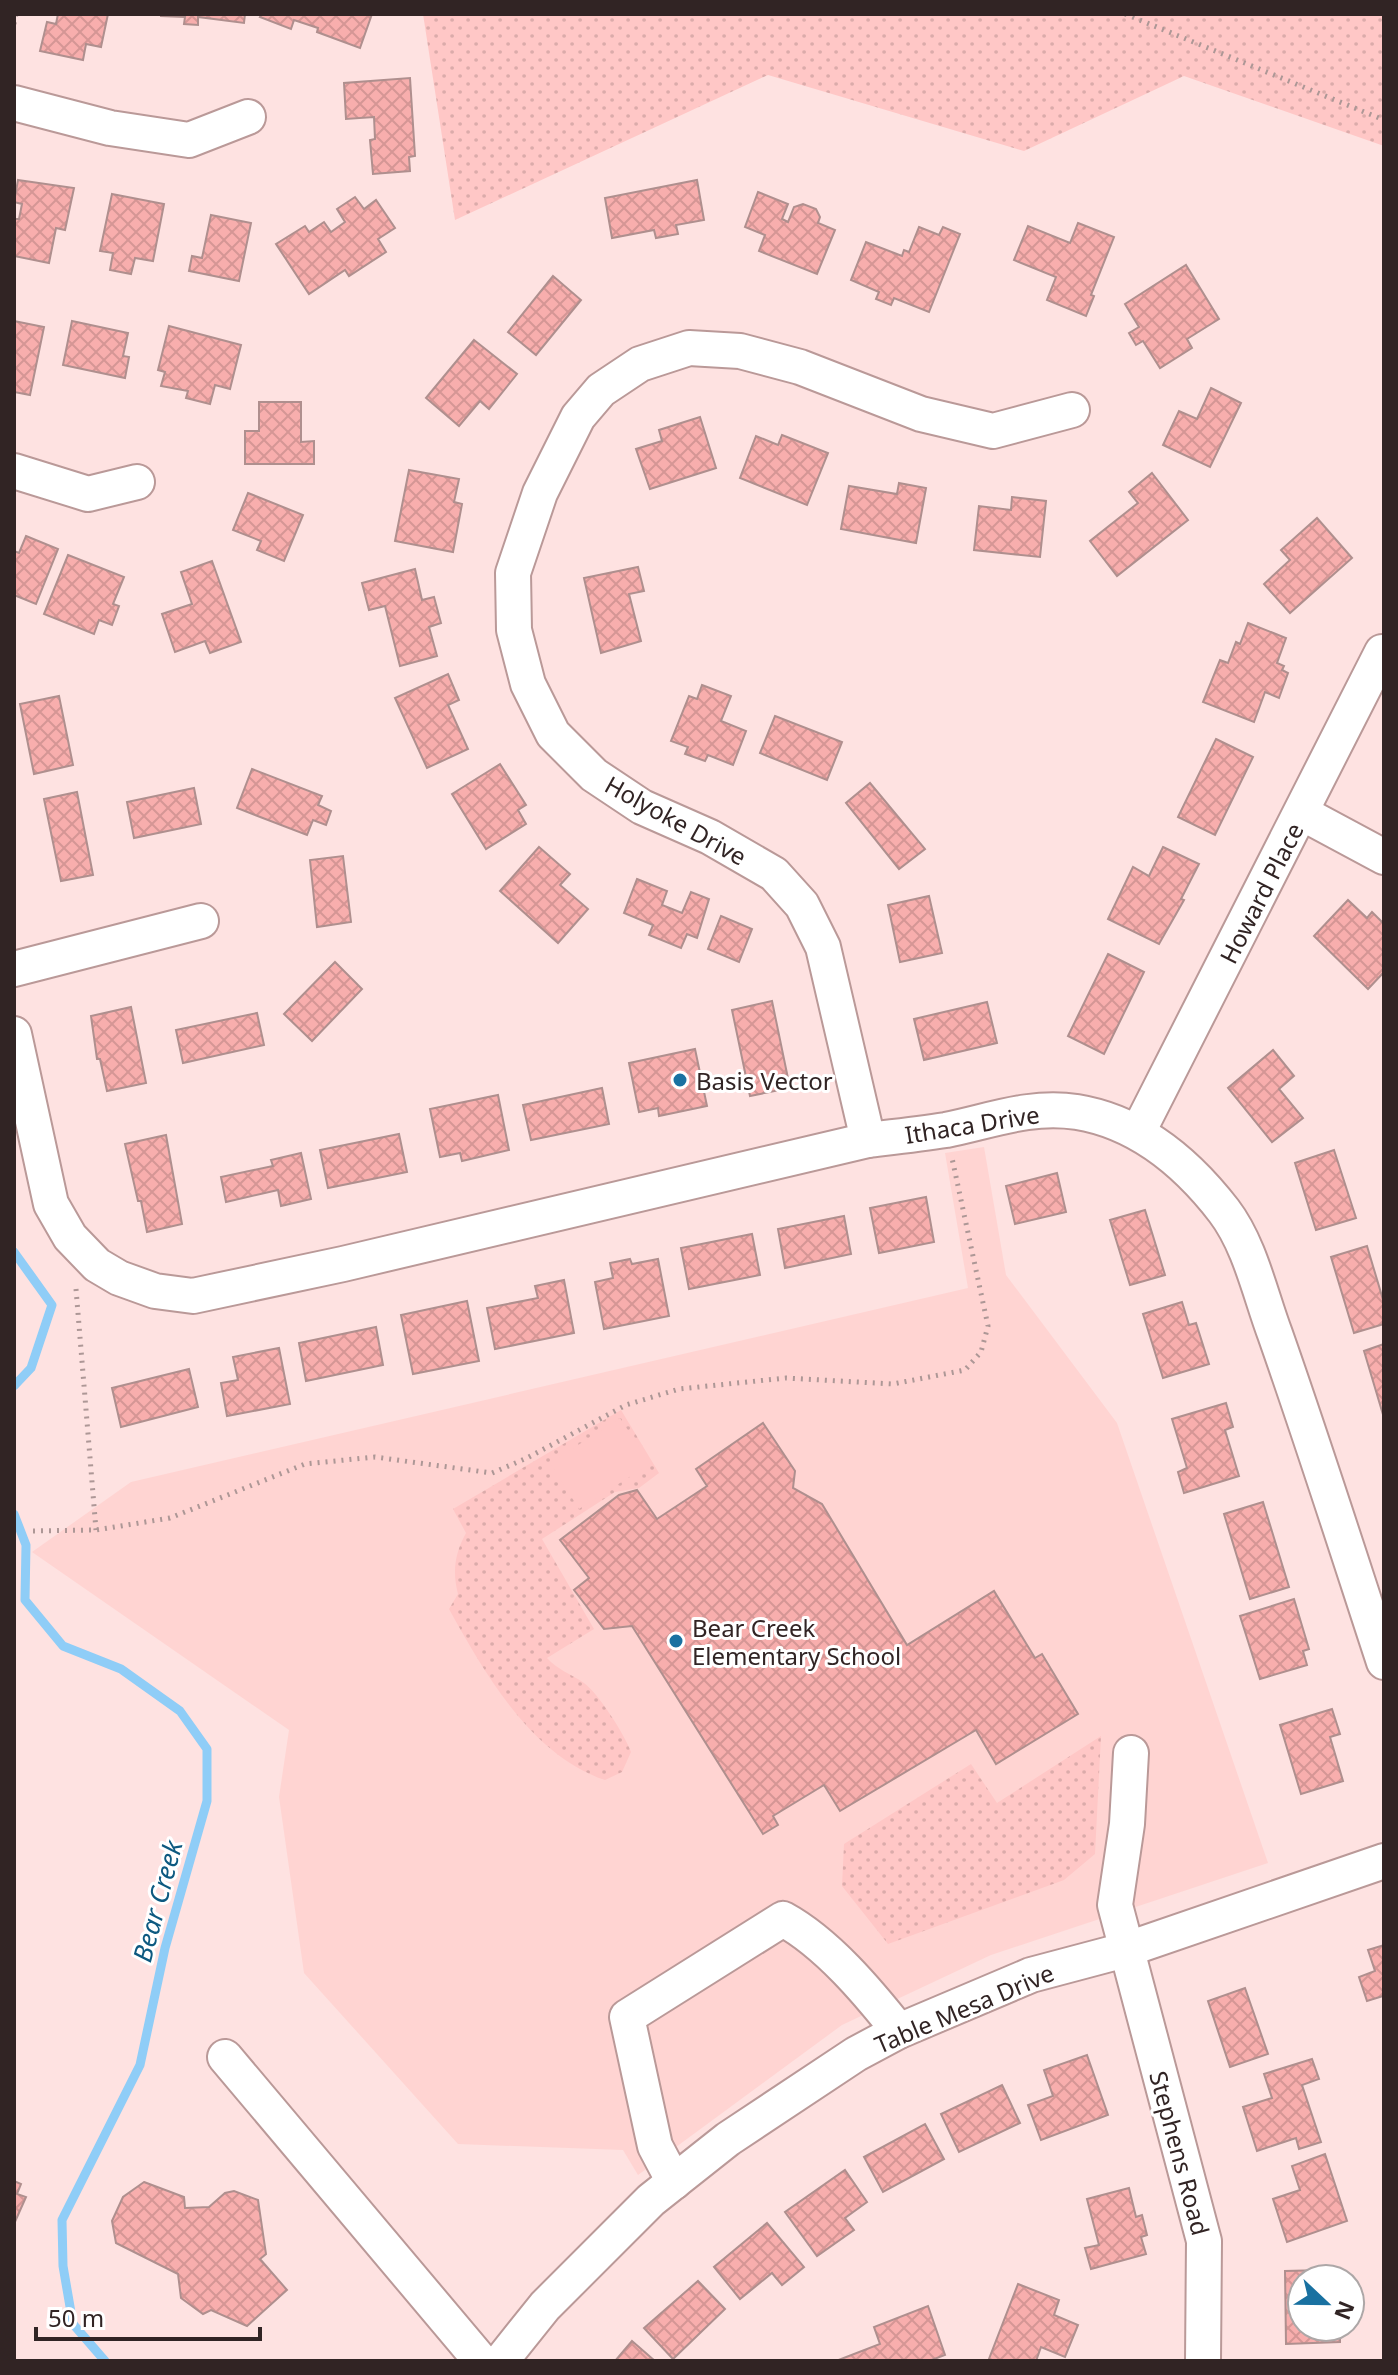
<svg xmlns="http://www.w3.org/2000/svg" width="1398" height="2375" font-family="'Noto Sans',sans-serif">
	<defs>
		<pattern id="grass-dots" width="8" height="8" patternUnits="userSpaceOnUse" patternTransform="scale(2)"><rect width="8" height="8" fill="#ffc7c6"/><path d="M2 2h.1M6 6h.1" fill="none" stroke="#dbabaa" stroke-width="1.8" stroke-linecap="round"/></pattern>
		<pattern id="building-cross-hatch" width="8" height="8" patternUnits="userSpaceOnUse" patternTransform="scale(2)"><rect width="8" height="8" fill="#f8aead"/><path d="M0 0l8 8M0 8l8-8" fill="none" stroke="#d59695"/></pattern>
	</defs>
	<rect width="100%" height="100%" fill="#fee2e1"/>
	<polygon fill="#ffd4d2" points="984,1147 1006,1275 1117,1423 1268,1863 991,1955 842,2025 638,2175 623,2150 458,2144 304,1973 279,1797 289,1730 32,1552 131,1482 968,1288 945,1153"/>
	<g fill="url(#grass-dots)">
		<polygon points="423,14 1384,14 1384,146 1184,76 1024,151 768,75 455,220"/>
		<path d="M621,1410L659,1473L639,1488L615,1492L542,1539L594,1629L547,1658C558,1670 571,1674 584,1683C598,1693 625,1735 631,1752L622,1772L605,1780C531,1755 485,1674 449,1609L458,1594C452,1571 455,1553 466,1533L453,1509Z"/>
		<polygon points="1101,1736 1095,1854 1064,1880 888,1944 842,1886 844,1844 971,1764 997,1803"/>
	</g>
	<polygon fill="#ffc7c6" points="620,1418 650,1464 579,1509 550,1463"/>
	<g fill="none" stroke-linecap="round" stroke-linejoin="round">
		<g stroke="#8fcdf7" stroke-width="9">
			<polyline points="14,1252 52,1305 31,1368 14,1386"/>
			<polyline points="14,1514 26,1545 25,1600 63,1646 121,1669 180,1711 207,1749 207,1801 165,1948 140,2065 62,2220 63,2266 73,2324 105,2361"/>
		</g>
	</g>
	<g fill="url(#building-cross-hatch)" stroke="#af8f8e" stroke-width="2">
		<polygon points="58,14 108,14 101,47 86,44 83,60 40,51 47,22 56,24"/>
		<polygon points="161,14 245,14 244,23 198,17 198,25 184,24 185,17 161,16"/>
		<polygon points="262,14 372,14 360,48 317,32 318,28 294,20 291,29 260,17"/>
		<polygon points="410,78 415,156 409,157 410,171 373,174 370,140 375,139 374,117 346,119 344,83"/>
		<polygon points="18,180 74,188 65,230 56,228 49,263 14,256 14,219 19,219 22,204 14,202"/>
		<polygon points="697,180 704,220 676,225 678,234 656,238 654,230 612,238 605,198"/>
		<polygon points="758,192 788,204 782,219 788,222 794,207 803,204 816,209 820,217 818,223 835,230 817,274 759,251 765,235 745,227"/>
		<polygon points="112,194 164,204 153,261 135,258 131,274 110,270 113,253 100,251"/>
		<polygon points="355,197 364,209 376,200 395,228 378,239 386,252 349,276 345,270 309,294 276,244 305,226 309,232 324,222 331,232 345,222 337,209"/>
		<polygon points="211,215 251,223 239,281 189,271 192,256 202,258"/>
		<polygon points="1078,223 1114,237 1091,295 1094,296 1086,316 1047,300 1056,277 1014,260 1028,226 1070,243"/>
		<polygon points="919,227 939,235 943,227 960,234 929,312 894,298 891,305 876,299 879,292 851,280 866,242 902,256 904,250 909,252"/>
		<polygon points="1186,265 1219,319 1187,339 1192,348 1160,368 1143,341 1136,345 1129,333 1139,327 1125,304"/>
		<polygon points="553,276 581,300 536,355 508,332"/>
		<polygon points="14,321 44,327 30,395 14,392"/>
		<polygon points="72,321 128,333 123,356 129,357 125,378 63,365"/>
		<polygon points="169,326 241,345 230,389 215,385 210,404 186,398 188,391 161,386 165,372 158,370"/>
		<polygon points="474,340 517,374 489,409 480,401 459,426 426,398"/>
		<polygon points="1211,388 1241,403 1210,467 1163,445 1179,411 1197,419"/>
		<polygon points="259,402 301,402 301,442 314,441 314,464 245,464 245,431 259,431"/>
		<polygon points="700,417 716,468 650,489 636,449 662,441 659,430"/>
		<polygon points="782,435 828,453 807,505 740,478 756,436 778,445"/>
		<polygon points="409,470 459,479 454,502 462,504 453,552 395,541"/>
		<polygon points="1152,473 1188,520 1117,576 1090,541 1138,503 1129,492"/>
		<polygon points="899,483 926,488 916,543 841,529 849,486 897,494"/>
		<polygon points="248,493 303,515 284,561 257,550 261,541 233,530"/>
		<polygon points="1012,497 1046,501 1040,557 974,550 979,506 1011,510"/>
		<polygon points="1317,518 1352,558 1290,613 1264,584 1290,560 1281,550"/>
		<polygon points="26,536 58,549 36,604 14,595 14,551 19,553"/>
		<polygon points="68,555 124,577 113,604 119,606 112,625 99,620 94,634 44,614"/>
		<polygon points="212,561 241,642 210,653 205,641 175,652 162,614 192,604 181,572"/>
		<polygon points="638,567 644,591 629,594 641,641 601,653 584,578"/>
		<polygon points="415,569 422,600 434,597 441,623 429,627 437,656 400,666 385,606 369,610 362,583"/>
		<polygon points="1248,623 1286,638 1277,663 1284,666 1282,670 1288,673 1279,698 1265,692 1254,722 1203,702 1220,660 1228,663 1236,642 1240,644"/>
		<polygon points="448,674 459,700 448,705 468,749 427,768 395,698"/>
		<polygon points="702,685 731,696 721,721 746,731 733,765 708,755 705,761 685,754 688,747 671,741 689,696 697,699"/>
		<polygon points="59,696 73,765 34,774 20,704"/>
		<polygon points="775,716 842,742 827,780 760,753"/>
		<polygon points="1216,739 1253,757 1215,835 1178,817"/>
		<polygon points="500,764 526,805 518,810 526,824 486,849 452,794"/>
		<polygon points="252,769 322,796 318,805 331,811 326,825 313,820 307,835 237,808"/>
		<polygon points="870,783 925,849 899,869 846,803"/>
		<polygon points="194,788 201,824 134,838 127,802"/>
		<polygon points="77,792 93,875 61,881 44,799"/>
		<polygon points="539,847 570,874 560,885 588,909 558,943 500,891"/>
		<polygon points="1163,847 1199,864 1181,899 1184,900 1159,944 1108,919 1133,867 1149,876"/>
		<polygon points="343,856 351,922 317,927 310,860"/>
		<polygon points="637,879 667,891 662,905 682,913 691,892 709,899 697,938 687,934 681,948 649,935 653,925 624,913"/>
		<polygon points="929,896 942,953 900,962 888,905"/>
		<polygon points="1348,900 1367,918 1372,912 1384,924 1384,972 1368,989 1314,936"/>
		<polygon points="721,916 752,929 739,962 708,949"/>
		<polygon points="1108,954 1144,972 1104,1054 1068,1036"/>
		<polygon points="335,962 362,989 312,1041 284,1014"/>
		<polygon points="772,1001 790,1088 750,1096 732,1010"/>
		<polygon points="987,1002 997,1043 924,1060 914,1019"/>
		<polygon points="131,1007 146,1083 107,1091 100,1059 97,1059 91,1016"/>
		<polygon points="257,1013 264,1045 183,1063 176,1030"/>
		<polygon points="695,1049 707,1106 659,1116 658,1108 639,1112 629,1063"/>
		<polygon points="1273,1050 1294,1076 1279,1089 1303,1118 1272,1142 1228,1088"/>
		<polygon points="602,1088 609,1124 531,1140 523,1105"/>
		<polygon points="498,1095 509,1150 462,1161 460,1153 440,1157 430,1109"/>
		<polygon points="399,1134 407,1172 328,1188 320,1150"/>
		<polygon points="166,1135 182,1224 147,1232 141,1201 138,1201 125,1144"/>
		<polygon points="1334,1150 1356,1218 1316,1230 1295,1163"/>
		<polygon points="301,1153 311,1199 281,1206 278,1190 226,1202 221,1177 273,1166 271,1160"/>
		<polygon points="1057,1173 1066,1212 1015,1224 1006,1186"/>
		<polygon points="926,1197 934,1242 879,1253 870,1208"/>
		<polygon points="1145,1210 1165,1275 1130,1285 1110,1220"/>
		<polygon points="844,1216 851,1254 785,1268 778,1229"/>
		<polygon points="752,1234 760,1275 689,1289 681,1248"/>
		<polygon points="1367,1246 1384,1303 1384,1324 1354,1333 1331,1257"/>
		<polygon points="630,1259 632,1264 658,1259 669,1316 604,1329 595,1282 613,1278 610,1263"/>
		<polygon points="564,1280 574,1333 495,1349 487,1308 538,1298 535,1286"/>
		<polygon points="467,1301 479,1361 413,1374 401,1315"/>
		<polygon points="1182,1302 1189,1325 1196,1323 1209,1364 1163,1378 1143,1314"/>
		<polygon points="376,1327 383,1365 306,1381 299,1343"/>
		<polygon points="1384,1344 1384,1418 1364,1351"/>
		<polygon points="279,1348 290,1404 227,1416 221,1383 238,1380 233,1357"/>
		<polygon points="189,1369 198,1407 121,1427 112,1388"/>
		<polygon points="1226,1403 1233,1427 1225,1430 1239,1476 1184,1493 1178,1472 1187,1468 1172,1419"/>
		<polygon points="763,1423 795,1471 793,1488 822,1504 907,1645 994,1591 1035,1658 1042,1654 1078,1714 996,1764 976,1730 840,1811 824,1785 773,1816 778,1825 763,1834 632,1626 604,1629 574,1590 589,1578 560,1540 619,1495 637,1490 657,1519 707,1486 696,1469"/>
		<polygon points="1263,1502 1289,1587 1250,1599 1224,1514"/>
		<polygon points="1294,1599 1309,1649 1303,1651 1307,1665 1260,1679 1240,1616"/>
		<polygon points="1332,1709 1340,1734 1330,1737 1343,1781 1301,1794 1280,1725"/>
		<polygon points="1384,1945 1384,2000 1383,1996 1367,2001 1359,1977 1375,1971 1368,1950"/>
		<polygon points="1245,1988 1268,2054 1230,2067 1208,2001"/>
		<polygon points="1087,2055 1108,2115 1041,2140 1028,2105 1053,2096 1044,2070"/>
		<polygon points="1312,2059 1319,2079 1302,2085 1321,2142 1299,2149 1296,2138 1257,2151 1243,2107 1272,2098 1264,2074"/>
		<polygon points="1002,2085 1020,2123 959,2152 941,2114"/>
		<polygon points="925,2124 944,2159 883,2192 864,2157"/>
		<polygon points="1325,2154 1347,2221 1287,2242 1273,2199 1300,2190 1292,2166"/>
		<polygon points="845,2170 867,2202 845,2218 854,2230 817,2256 785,2212"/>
		<polygon points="14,2181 21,2184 17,2194 26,2197 14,2224"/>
		<polygon points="144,2182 184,2197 185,2208 209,2207 225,2193 234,2191 258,2200 266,2254 260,2259 287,2290 247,2326 211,2310 203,2314 181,2298 178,2274 116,2243 112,2221 123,2197"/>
		<polygon points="1129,2188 1136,2217 1142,2215 1147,2235 1141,2237 1146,2254 1091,2269 1085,2248 1099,2245 1087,2199"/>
		<polygon points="767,2223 804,2267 782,2285 772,2273 740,2299 714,2267"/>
		<polygon points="1324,2270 1324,2279 1302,2279 1302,2327 1340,2327 1340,2342 1286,2344 1285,2271"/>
		<polygon points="698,2281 725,2309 673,2359 644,2328"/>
		<polygon points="1018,2284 1059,2300 1054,2315 1078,2325 1065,2357 1041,2347 1036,2361 995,2361 989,2359"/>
		<polygon points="928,2306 945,2355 929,2361 836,2361 880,2344 874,2327"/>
		<polygon points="632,2341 655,2361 615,2361"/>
	</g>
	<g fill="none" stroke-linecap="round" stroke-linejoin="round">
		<defs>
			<g id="minor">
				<polyline points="14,103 110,128 189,140 248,117"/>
				<polyline points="14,471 88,494 137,482"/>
				<polyline points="1302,813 1384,857"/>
				<polyline points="14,969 201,921"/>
				<path d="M14,1034L51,1204L70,1237L97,1265L119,1278L155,1291L193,1296L343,1264L868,1140C893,1137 920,1134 946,1130C991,1121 1029,1105 1077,1112C1138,1122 1187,1163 1224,1211C1250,1245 1260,1294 1275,1334C1313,1442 1348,1552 1384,1662"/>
				<polyline points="1138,1132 1382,652"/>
				<polyline points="868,1140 823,947 802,905 774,874 710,837 642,807 594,775 553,734 528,684 514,630 513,573 540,493 578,417 601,390 640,364 689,348 740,351 800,367 921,414 993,431 1072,410"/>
				<polyline points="1131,1753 1127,1824 1115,1905 1204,2241 1203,2361"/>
				<polyline points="225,2057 481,2361"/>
				<path d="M674,2182L655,2146L627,2017L783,1919C827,1943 868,1992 899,2031"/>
				<polyline points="501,2361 545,2306 651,2200 728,2139 856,2054 899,2031 1031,1975 1125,1950 1384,1861"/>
			</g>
		</defs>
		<use href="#minor" stroke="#ba9998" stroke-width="38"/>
		<g stroke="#ad9796" stroke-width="5" stroke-dasharray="2 6" stroke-linecap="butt">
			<polyline points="1125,14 1384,120"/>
			<polyline points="14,24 16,14"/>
			<polyline points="76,1289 96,1530"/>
			<polyline points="33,1531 96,1530 170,1518 305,1464 375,1457 492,1473 527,1458 626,1405 679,1389 786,1378 893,1384 965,1370 981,1352 988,1326 952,1158"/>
		</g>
		<use href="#minor" stroke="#fff" stroke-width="34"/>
	</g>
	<g fill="#1971a1" stroke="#fff" stroke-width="3">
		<circle cx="680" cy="1080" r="8"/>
		<circle cx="676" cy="1641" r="8"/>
	</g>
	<g text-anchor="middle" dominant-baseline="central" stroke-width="6" stroke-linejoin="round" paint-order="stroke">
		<g font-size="24" fill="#312424" stroke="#fff">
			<text transform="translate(676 820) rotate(29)">Holyoke Drive</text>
			<text transform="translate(1261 893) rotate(-63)">Howard Place</text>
			<text transform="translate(972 1124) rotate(-9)">Ithaca Drive</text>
			<text transform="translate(964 2008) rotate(-23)">Table Mesa Drive</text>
			<text transform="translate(1180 2153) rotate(75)">Stephens Road</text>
		</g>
		<g font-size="24" fill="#312424" stroke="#fff" text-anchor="start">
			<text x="696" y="1080">Basis Vector</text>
			<text x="692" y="1627">Bear Creek<tspan x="692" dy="28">Elementary School</tspan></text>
		</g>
		<g font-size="26" font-style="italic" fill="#0d5980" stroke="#fff">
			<text transform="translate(157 1901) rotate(-75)">Bear Creek</text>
		</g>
	</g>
	<rect width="1398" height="2375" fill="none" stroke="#312424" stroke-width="32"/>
	<g transform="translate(1326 2303) rotate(112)"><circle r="38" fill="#ffffff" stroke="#ada7a7" stroke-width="2"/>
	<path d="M0-6L14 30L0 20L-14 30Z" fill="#1971a1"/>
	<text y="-12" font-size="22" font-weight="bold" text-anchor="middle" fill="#312424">N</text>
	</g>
	<path d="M36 2327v12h224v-12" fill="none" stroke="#312424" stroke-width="4"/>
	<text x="48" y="2327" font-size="24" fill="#312424" stroke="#ffffff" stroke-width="6" paint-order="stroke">50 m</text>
</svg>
